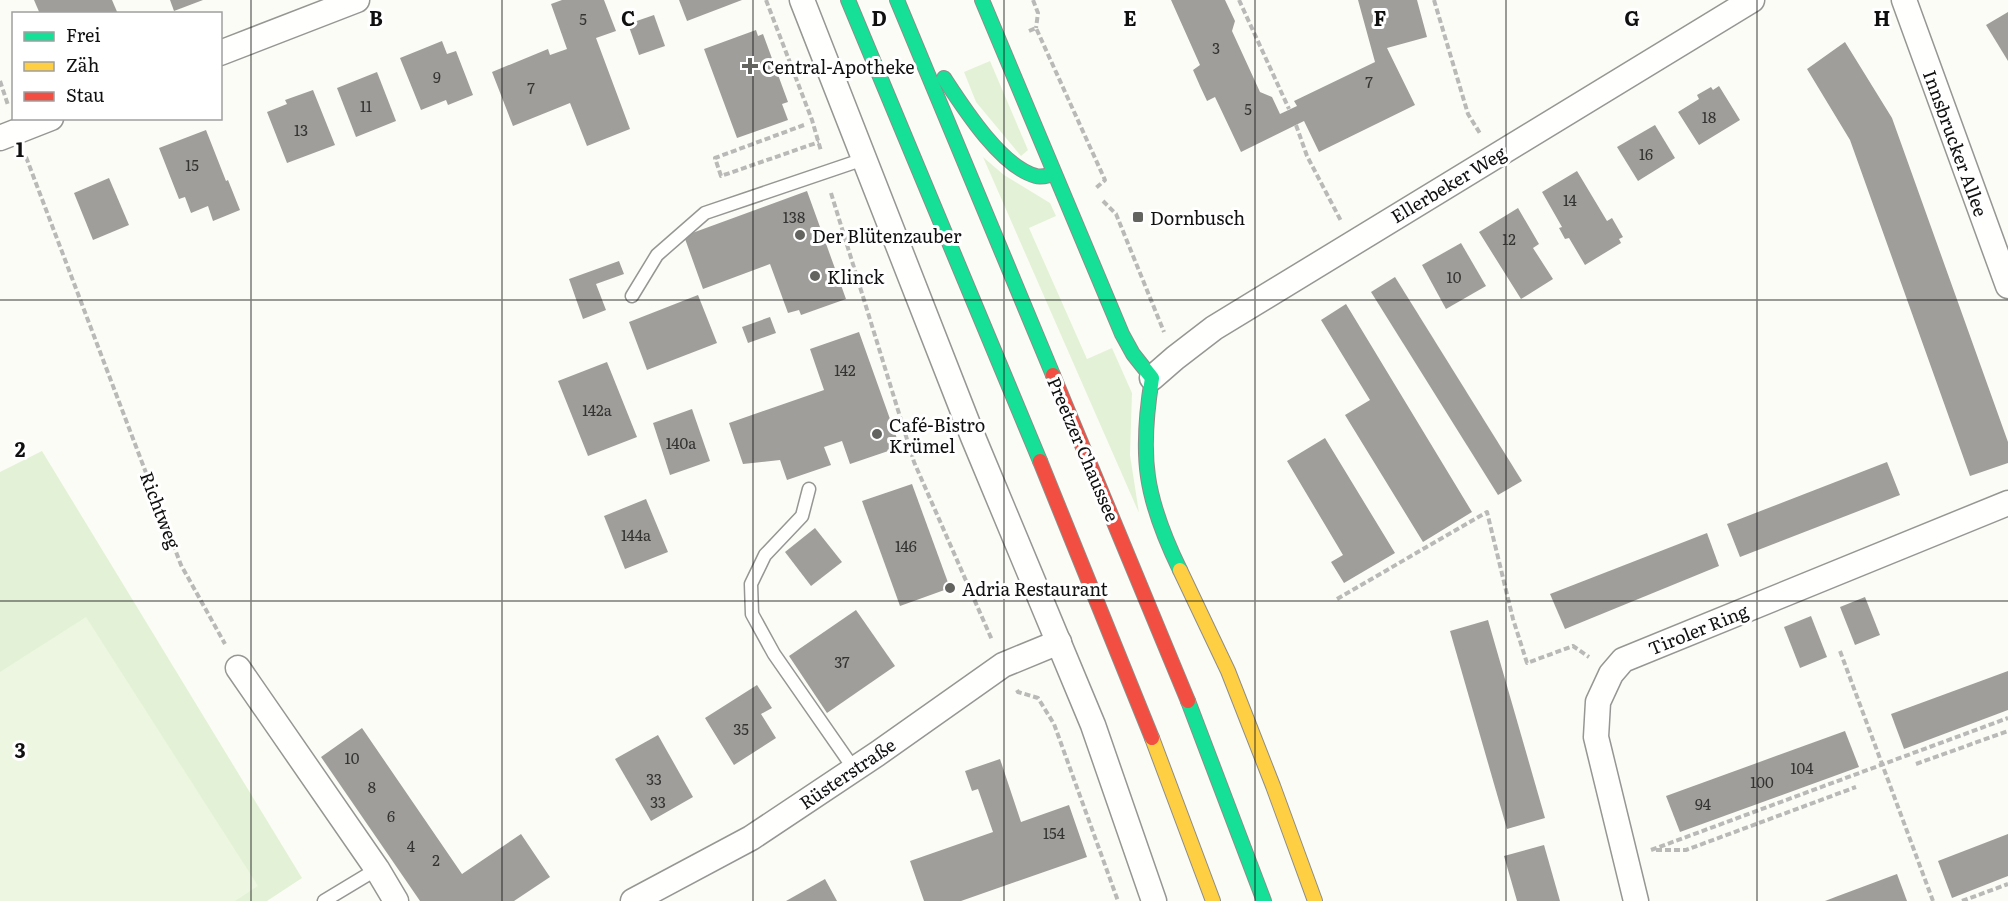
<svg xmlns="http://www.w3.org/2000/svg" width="2008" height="901" font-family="Literata,serif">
	<rect width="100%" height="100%" fill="#fcfcf6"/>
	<g fill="#e3f2d6">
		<polygon points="990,61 1028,150 1021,156 976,102 964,72"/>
		<polygon points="983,157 1004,175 1050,203 1056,216 1029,228 1087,359 1112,348 1132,393 1130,455 1139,513"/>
		<polygon points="42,451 302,878 267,901 0,901 0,472"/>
	</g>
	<polygon fill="#edf6e0" points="86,617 258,886 235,901 0,901 0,672"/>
	<g fill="#a09e9b">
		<polygon points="34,0 112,0 118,14 40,14"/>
		<polygon points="170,0 203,0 174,11"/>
		<polygon points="562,0 604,0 616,31 596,38 630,129 587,146 570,103 513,126 492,72 548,49 550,55 567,49 551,4"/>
		<polygon points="679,0 742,0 687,21"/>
		<polygon points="1171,0 1225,0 1235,21 1232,31 1260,92 1272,97 1280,114 1297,106 1294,101 1375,62 1358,0 1417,0 1427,37 1387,48 1415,105 1319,152 1304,121 1241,152 1215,97 1207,101 1200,86 1193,70 1200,65"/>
		<polygon points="2008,12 2008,61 1986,25"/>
		<polygon points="654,15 665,46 639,55 628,24"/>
		<polygon points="756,30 758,36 763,34 788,102 782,104 788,120 737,138 704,49"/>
		<polygon points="442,41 447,54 456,51 473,95 448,105 446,100 421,110 400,58"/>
		<polygon points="1845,42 1892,118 2008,442 2008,463 1970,476 1850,140 1807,69"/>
		<polygon points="377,72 396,121 356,137 337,88"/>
		<polygon points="1719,86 1740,120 1699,145 1678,112 1699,99 1697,95 1711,87 1713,90"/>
		<polygon points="313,90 335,145 287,163 267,112 287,104 285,100"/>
		<polygon points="1655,125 1675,158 1638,181 1617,147"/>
		<polygon points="206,130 226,181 228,180 240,210 213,221 208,206 191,213 185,197 179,199 159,148"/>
		<polygon points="1577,171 1607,221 1612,218 1623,237 1619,239 1621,243 1585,265 1569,238 1565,239 1559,228 1562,227 1542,192"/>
		<polygon points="109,178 129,225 93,240 74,193"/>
		<polygon points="807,191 846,299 801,315 799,310 788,313 770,264 703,289 684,236"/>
		<polygon points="1518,208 1539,244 1533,248 1553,279 1521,299 1479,232"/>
		<polygon points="1461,243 1486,286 1446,309 1422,265"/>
		<polygon points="619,261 624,274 596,284 606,310 583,319 569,279"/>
		<polygon points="1395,277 1522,481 1498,495 1371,292"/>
		<polygon points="698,295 717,343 647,370 629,322"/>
		<polygon points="1346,304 1472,512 1423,542 1345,415 1370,400 1321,320"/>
		<polygon points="770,317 776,333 748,343 742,327"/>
		<polygon points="859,332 900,447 850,464 842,441 824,447 831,465 787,480 780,460 743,464 729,423 824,390 810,349"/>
		<polygon points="607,362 637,437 588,456 558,381"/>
		<polygon points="692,409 710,461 670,475 653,423"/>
		<polygon points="1325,438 1395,553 1344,583 1331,562 1343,555 1287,461"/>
		<polygon points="1887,462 1900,495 1740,557 1727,524"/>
		<polygon points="912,484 950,588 900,606 862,501"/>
		<polygon points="646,499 668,552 625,569 604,516"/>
		<polygon points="815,528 842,562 811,586 785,552"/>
		<polygon points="1707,533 1719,566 1565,629 1550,594"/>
		<polygon points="1865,597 1880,635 1855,645 1840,607"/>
		<polygon points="856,610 895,666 827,713 789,656"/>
		<polygon points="1811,616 1827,657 1800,668 1784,627"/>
		<polygon points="1488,620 1545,818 1507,829 1450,631"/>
		<polygon points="2008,671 2008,710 1904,749 1891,714"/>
		<polygon points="757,685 772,708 761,714 776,738 734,765 705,718"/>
		<polygon points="362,728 462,874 521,834 550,877 514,901 420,901 321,757"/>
		<polygon points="1845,731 1859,767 1680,832 1666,796"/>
		<polygon points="658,735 693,797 651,821 615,759"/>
		<polygon points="1000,759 1021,822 1069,805 1087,857 961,901 924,901 910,861 993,832 978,789 972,791 965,771"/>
		<polygon points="2008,834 2008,876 1952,898 1938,861"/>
		<polygon points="1544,845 1560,901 1517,901 1504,856"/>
		<polygon points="1897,874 1907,901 1825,901 1838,896"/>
		<polygon points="825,879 837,901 786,901"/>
	</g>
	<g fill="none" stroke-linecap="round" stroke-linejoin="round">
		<defs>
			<g id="lane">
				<polyline points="632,296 657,255 705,213 864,159"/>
				<polyline points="809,489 802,516 765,555 751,584 752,614 774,654 854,769"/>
				<polyline points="324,901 377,869"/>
			</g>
			<g id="street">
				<polyline points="802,0 973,437 1093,725 1154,901"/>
				<polyline points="1904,0 2008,286"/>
				<polyline points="220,53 357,0"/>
				<polyline points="0,138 51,118"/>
				<polyline points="1152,378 1175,358 1214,328 1752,0"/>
				<polyline points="238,668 377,869 396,901"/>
				<polyline points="633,901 751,838 877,754 1003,665 1059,642"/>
				<polyline points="1636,901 1596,737 1598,702 1611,674 1623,660 2008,503"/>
			</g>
			<g id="fast">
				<polyline points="848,0 1040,461"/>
				<polyline points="897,0 1053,375"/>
				<path d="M982,0L1122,334L1133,354L1152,378C1139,457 1145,498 1180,570"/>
				<path d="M944,78C963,107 1001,167 1036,176C1042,178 1048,175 1054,174"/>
				<polyline points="1188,701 1264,901"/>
			</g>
			<g id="slow">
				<polyline points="1180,570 1228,671 1273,786 1315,901"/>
				<polyline points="1152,738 1213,901"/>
			</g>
			<g id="jam">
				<polyline points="1053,375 1188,701"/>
				<polyline points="1040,461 1152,738"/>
			</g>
		</defs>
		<use href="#lane" stroke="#969694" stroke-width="15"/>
		<use href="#street" stroke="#969694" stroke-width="27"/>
		<use href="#fast" stroke="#8d8d8a" stroke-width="16"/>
		<use href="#slow" stroke="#8d8d8a" stroke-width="16"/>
		<use href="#jam" stroke="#8d8d8a" stroke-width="16"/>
		<g stroke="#b9b9b8" stroke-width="4" stroke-dasharray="6 3" stroke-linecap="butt">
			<polyline points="766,0 812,120 821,151"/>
			<polyline points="1033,0 1038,13 1036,28"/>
			<polyline points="1239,0 1289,109"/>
			<polyline points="1434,0 1468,114 1481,135"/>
			<polyline points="1029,31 1036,28 1105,180 1096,188"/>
			<polyline points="0,81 8,105"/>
			<polyline points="804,125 715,158 721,176 819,142"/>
			<polyline points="1296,125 1307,156 1341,221"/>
			<polyline points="26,157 181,565 225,644"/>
			<polyline points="831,193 914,462 992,640"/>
			<polyline points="1103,201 1116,214 1164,332"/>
			<polyline points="1337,599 1487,512 1513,619 1527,663 1573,646 1589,657"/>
			<polyline points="1840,651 1933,901"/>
			<polyline points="1017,690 1018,692 1038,698 1054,724 1118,901"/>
			<polyline points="1916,764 2008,731"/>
			<polyline points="1651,850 2008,718"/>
			<polyline points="1656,850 1686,850 1856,787"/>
			<polyline points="1962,901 2008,884"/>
		</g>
		<use href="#lane" stroke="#fffffe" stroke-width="12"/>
		<use href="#street" stroke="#fffffe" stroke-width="24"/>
		<use href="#fast" stroke="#16e098" stroke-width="14"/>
		<use href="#slow" stroke="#ffcf43" stroke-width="14"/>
		<use href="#jam" stroke="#f24e42" stroke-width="14"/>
	</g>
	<path fill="none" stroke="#101010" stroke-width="1.5" stroke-opacity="0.55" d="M251,0V901M502,0V901M753,0V901M1004,0V901M1255,0V901M1506,0V901M1757,0V901M0,300H2008M0,601H2008"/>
	<g fill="#636360" stroke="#fff" stroke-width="2">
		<path d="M747 57h6v6h6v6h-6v6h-6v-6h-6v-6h6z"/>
		<rect x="1132" y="211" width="12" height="12" rx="3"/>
		<circle cx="800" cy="235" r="6"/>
		<circle cx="815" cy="276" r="6"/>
		<circle cx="877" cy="434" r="6"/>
		<circle cx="950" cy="588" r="6"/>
	</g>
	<g text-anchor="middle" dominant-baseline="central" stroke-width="6" stroke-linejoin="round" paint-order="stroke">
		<g font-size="15" fill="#343433">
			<text x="583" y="18">5</text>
			<text x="1216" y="47">3</text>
			<text x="437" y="76">9</text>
			<text x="1369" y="81">7</text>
			<text x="531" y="87">7</text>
			<text x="366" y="105">11</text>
			<text x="1248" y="108">5</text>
			<text x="1709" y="116">18</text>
			<text x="301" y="129">13</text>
			<text x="1646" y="153">16</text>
			<text x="192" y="164">15</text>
			<text x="1570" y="199">14</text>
			<text x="794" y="216">138</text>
			<text x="1509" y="238">12</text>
			<text x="1454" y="276">10</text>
			<text x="845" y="369">142</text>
			<text x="597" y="409">142a</text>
			<text x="681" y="442">140a</text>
			<text x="636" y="534">144a</text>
			<text x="906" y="545">146</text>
			<text x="842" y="661">37</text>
			<text x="741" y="728">35</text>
			<text x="352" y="757">10</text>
			<text x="1802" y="767">104</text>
			<text x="654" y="778">33</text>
			<text x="1762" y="781">100</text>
			<text x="372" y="786">8</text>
			<text x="658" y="801">33</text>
			<text x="1703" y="803">94</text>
			<text x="391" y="815">6</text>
			<text x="1054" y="832">154</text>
			<text x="411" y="845">4</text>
			<text x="436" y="859">2</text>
		</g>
		<g font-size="18" fill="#101010" stroke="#fff" text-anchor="start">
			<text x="762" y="66">Central-Apotheke</text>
			<text x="1150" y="217">Dornbusch</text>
			<text x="812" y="235">Der Blütenzauber</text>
			<text x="827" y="276">Klinck</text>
			<text x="889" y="424">Café-Bistro<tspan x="889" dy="21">Krümel</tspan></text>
			<text x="962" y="588">Adria Restaurant</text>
		</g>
		<g font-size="18" fill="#101010" stroke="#fff">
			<text transform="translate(1956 143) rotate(70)">Innsbrucker Allee</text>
			<text transform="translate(1448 184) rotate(-31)">Ellerbeker Weg</text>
			<text transform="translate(1084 449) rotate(67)">Preetzer Chaussee</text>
			<text transform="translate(161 510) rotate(69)">Richtweg</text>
			<text transform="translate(1698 629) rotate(-22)">Tiroler Ring</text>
			<text transform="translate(847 773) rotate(-34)">Rüsterstraße</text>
		</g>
	</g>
	<g font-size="20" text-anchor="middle" font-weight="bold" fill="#101010" stroke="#fff" stroke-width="6" stroke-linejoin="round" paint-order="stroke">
		<text x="376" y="26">B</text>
		<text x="628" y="26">C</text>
		<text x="879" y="26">D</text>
		<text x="1130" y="26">E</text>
		<text x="1380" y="26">F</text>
		<text x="1632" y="26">G</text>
		<text x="1882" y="26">H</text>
		<text x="20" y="157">1</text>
		<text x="20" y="457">2</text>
		<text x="20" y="758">3</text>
	</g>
	<rect x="12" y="12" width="210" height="108" fill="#ffffff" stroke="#9f9f9f" stroke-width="1.5"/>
	<rect x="24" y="32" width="30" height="9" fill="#16e098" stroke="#9f9f9f" stroke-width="1.5"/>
	<text x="66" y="42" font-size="18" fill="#101010">Frei</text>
	<rect x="24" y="62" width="30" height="9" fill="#ffcf43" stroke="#9f9f9f" stroke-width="1.5"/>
	<text x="66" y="72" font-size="18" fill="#101010">Zäh</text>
	<rect x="24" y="92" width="30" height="9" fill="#f24e42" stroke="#9f9f9f" stroke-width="1.5"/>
	<text x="66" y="102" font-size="18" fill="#101010">Stau</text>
</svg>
